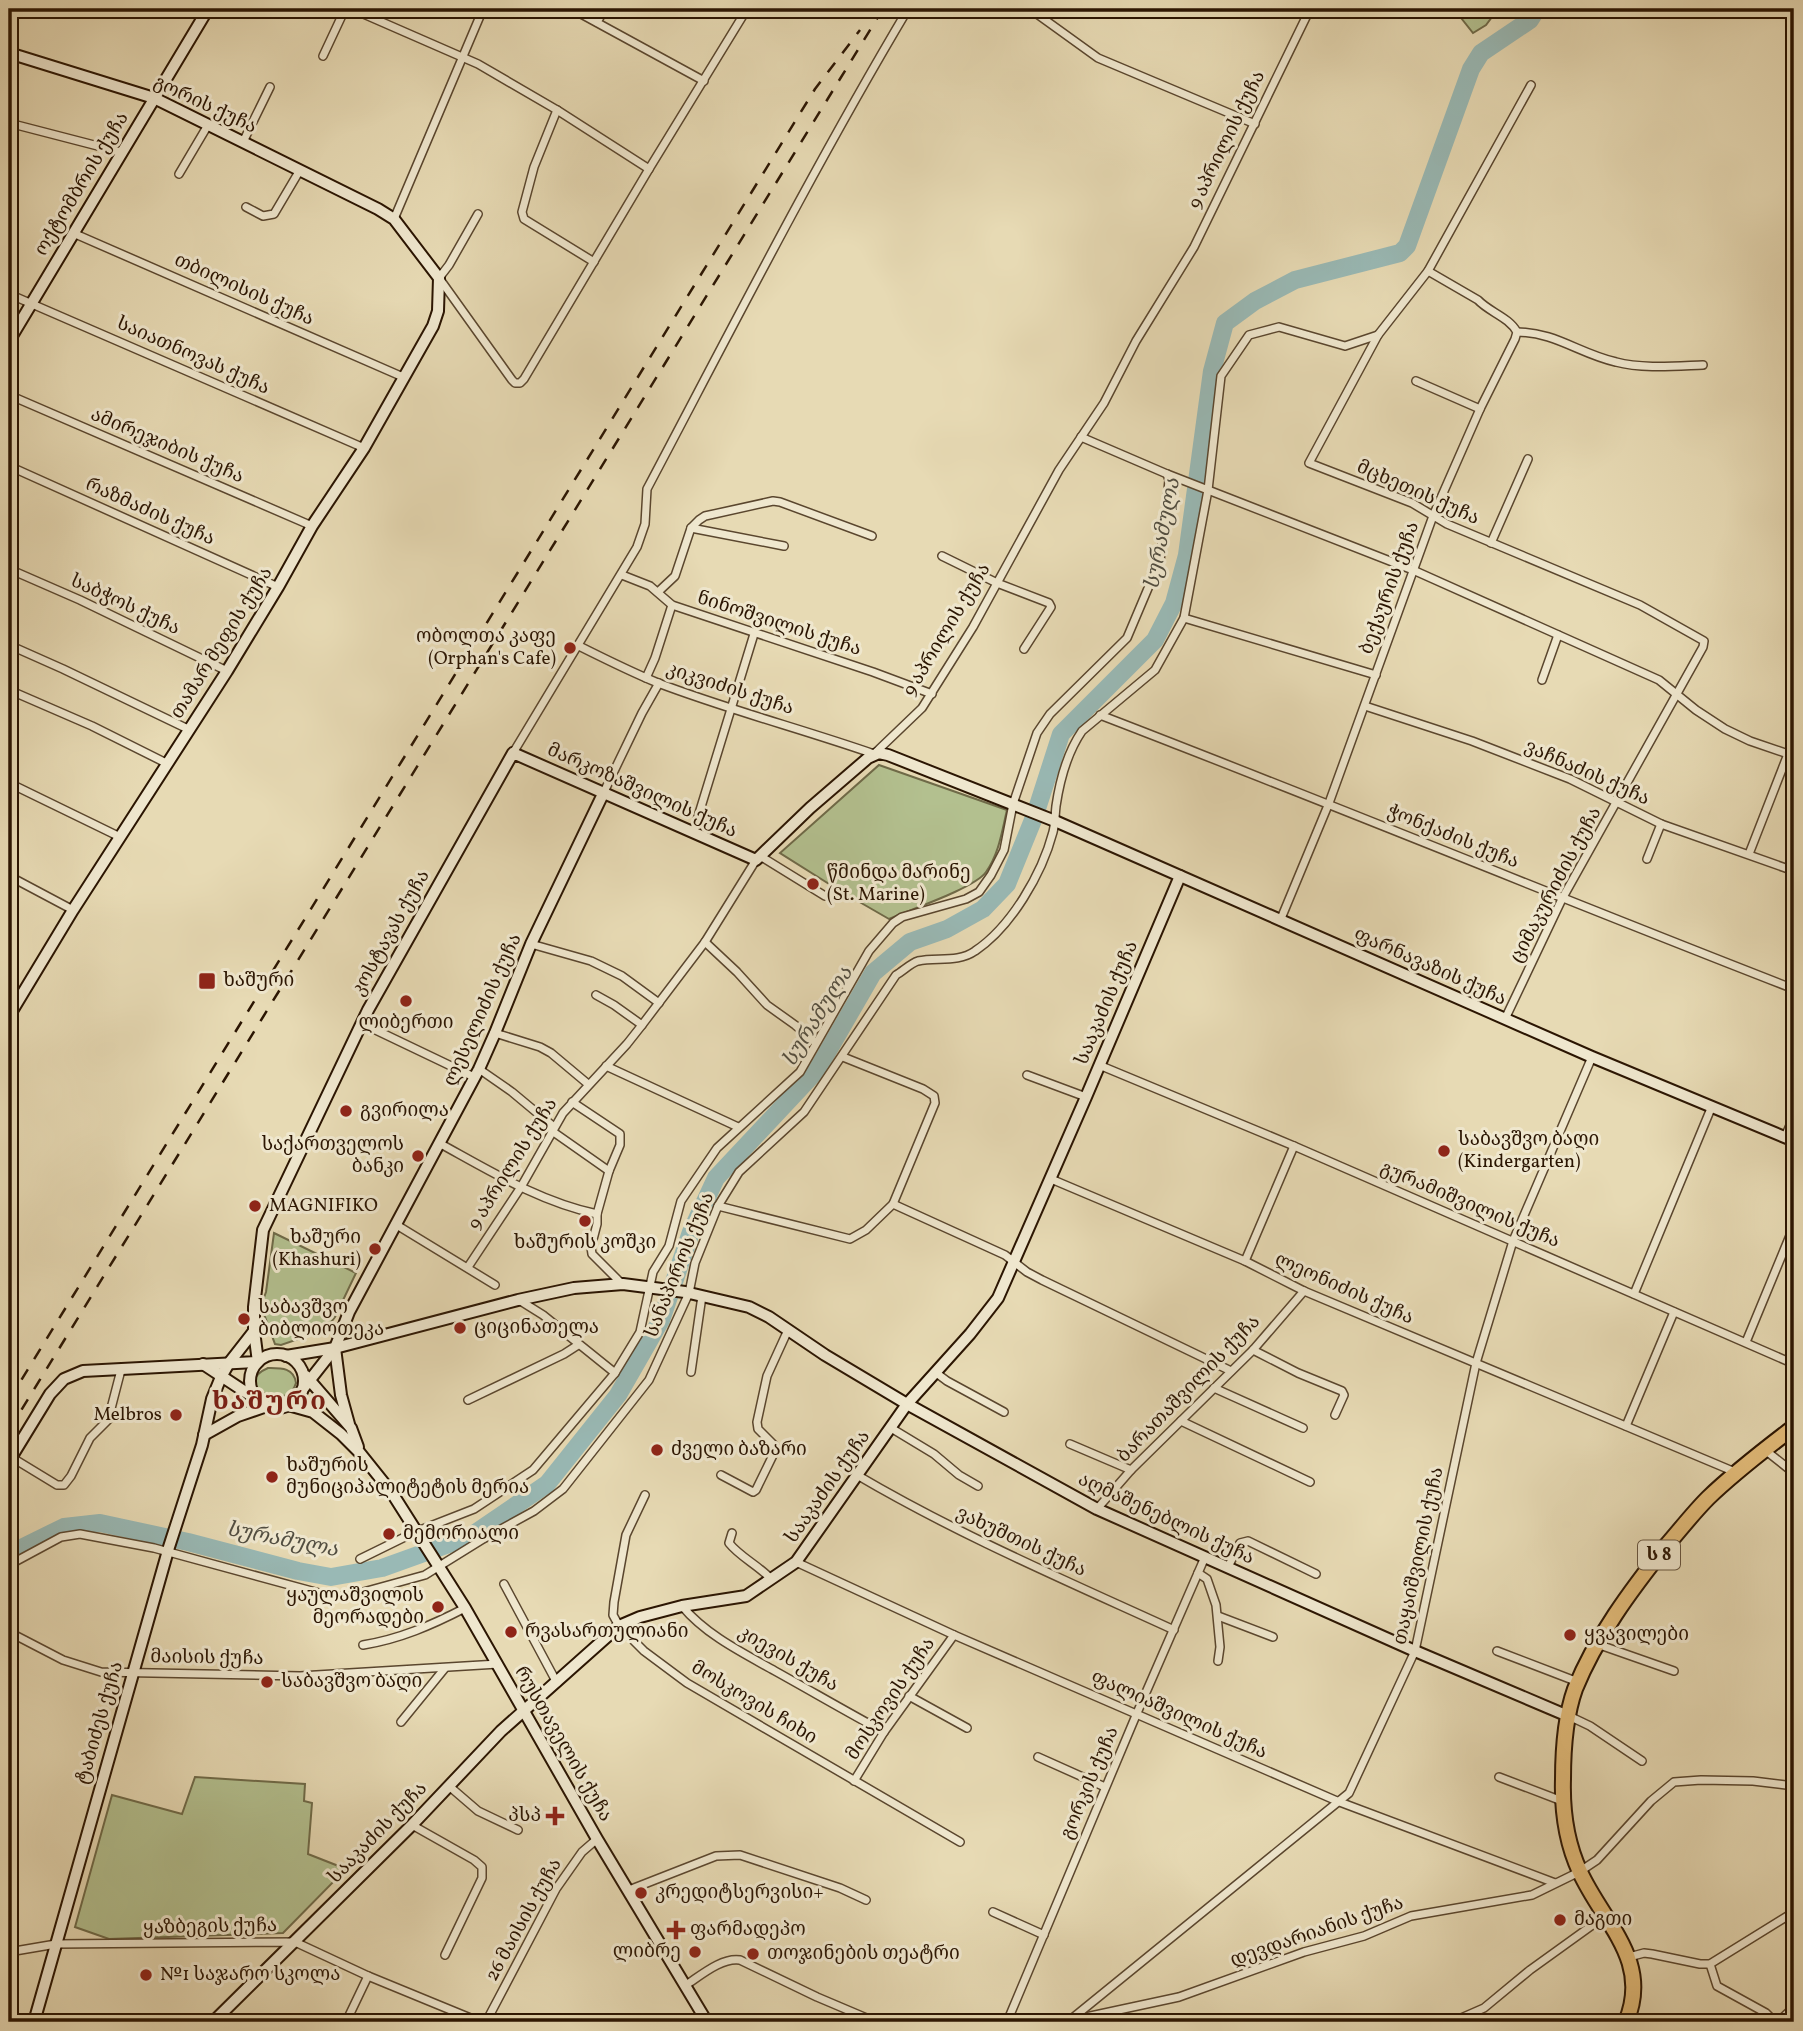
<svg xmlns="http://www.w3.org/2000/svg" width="1803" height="2031" font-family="Vollkorn,'Noto Serif Georgian',serif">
	<rect width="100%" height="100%" fill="#e7dab4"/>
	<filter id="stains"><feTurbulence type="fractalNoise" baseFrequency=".00286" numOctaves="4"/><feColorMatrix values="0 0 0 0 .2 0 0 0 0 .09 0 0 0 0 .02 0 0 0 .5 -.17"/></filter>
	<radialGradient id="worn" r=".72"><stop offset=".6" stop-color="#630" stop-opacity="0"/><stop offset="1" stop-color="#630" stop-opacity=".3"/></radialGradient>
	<g fill="#b3c08f" stroke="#6f6a48" stroke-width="2">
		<polygon points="1454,9 1498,9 1486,25 1473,33"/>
		<path d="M879,765L1007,810C1002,831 999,854 986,872C975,888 909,910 889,919L837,889L780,853Z"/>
		<polygon points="274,1233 356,1273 335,1317 325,1330 281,1345 275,1344 261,1306 266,1292"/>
		<path d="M268,1368C280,1368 294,1367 296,1383C287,1415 230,1384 268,1368Z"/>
		<polygon points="195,1777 305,1784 304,1801 312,1803 308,1854 346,1869 283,1933 109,1939 75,1927 112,1795 182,1814"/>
	</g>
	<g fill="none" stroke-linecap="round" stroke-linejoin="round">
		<polyline stroke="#99b9b5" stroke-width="18" points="9,1554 64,1527 100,1523 188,1542 298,1571 331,1577 382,1568 471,1536 547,1484 618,1395 661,1320 691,1232 716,1178 817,1070 873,973 910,942 947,929 983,909 1007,884 1035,815 1061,734 1155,640 1174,603 1187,555 1212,371 1225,323 1255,301 1295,280 1400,253 1407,246 1471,69 1481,53 1530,20 1537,9"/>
		<defs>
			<g id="street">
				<polyline points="352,9 478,64 557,110 649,169"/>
				<polyline points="572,9 704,81"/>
				<polyline points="1030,9 1098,58 1255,124"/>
				<polyline points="597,22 605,9"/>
				<polyline points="323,56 345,9"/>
				<polyline points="557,110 534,167 522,212 524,219 594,262"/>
				<polyline points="9,123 121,152"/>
				<polyline points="243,142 270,87"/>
				<polyline points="179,174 208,125"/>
				<polyline points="246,207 263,216 274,214 300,170"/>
				<polyline points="478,214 449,265 439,278 512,380 515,383 520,383 524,379 649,169 747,9"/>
				<polyline points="394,219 483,9"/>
				<polyline points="73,233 403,377"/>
				<polyline points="9,294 364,448"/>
				<path d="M1517,332C1555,332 1580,354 1616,362C1642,369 1676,366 1703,365"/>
				<polyline points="1416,381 1480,409"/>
				<polyline points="9,395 312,526"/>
				<polyline points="1081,437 1167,474 1413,570 1659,680 1696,710 1725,729 1750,741 1794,756"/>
				<polyline points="9,466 278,587"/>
				<polyline points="691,528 784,546"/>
				<polyline points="1491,543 1528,459"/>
				<polyline points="942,556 997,583 1049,603 1051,607 1024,649"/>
				<polyline points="9,569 80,600 227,671"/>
				<polyline points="622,575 650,586 672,605 873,672 932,694"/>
				<polyline points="658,592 675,576 691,528 699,520 705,516 773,501 780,502 872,536"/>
				<polyline points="1184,618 1376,675"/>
				<polyline points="9,645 63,669 190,730"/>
				<path d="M579,646C605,659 631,672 658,683C729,710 802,729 874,754L922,708L973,627L1059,470L1104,403L1136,341L1194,247L1310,9"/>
				<polyline points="646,678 655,658 672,605"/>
				<polyline points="1542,680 1558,635"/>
				<polyline points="9,690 92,726 168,764"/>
				<polyline points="1365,706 1472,741 1570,779 1661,824 1794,871"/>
				<path d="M1100,715C1332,804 1562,899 1794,989"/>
				<path d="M513,753L637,547L645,524L647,489C732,328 815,165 908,9"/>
				<polyline points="9,783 120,837"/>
				<polyline points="603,794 642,713 659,683"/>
				<polyline points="693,833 754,634"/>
				<polyline points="1749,854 1788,754"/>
				<polyline points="760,856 825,896"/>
				<polyline points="1647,859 1661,824"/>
				<polyline points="9,876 73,910"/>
				<path d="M1280,921L1329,803L1433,516L1480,409L1515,339L1517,332C1509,317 1489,312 1478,300L1428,271"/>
				<polyline points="705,942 737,972 767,1005 795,1025 815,1042"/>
				<polyline points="531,944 591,961 622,976 659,1003"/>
				<polyline points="596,995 614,1005 642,1025"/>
				<polyline points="1505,1019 1562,899 1703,647 1704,641 1640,605 1447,524 1412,503 1309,463 1378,335 1428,271 1531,85"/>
				<polyline points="361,1023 474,1077"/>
				<polyline points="495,1033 540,1047 551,1053 588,1084"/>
				<polyline points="1099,1065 1294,1146 1794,1364"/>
				<polyline points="606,1066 738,1127"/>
				<polyline points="479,1069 512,1092 554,1127"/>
				<polyline points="1027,1075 1086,1097"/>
				<polyline points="572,1102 620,1134 620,1145 609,1171 597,1214 597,1224 591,1247 592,1254 622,1284"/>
				<polyline points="552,1131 609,1171"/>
				<polyline points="1785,1137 1794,1116"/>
				<path d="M439,1143C490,1171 540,1202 597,1214"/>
				<polyline points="1051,1179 1245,1261 1304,1291 1735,1472"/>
				<polyline points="893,1204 1005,1255 1027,1272 1042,1280 1231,1371"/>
				<polyline points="718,1206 850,1239 866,1230 893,1204 935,1103 934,1096 923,1089 843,1057"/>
				<polyline points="395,1224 495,1285"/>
				<polyline points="1245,1261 1294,1146"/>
				<polyline points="468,1267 521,1187 563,1113 627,1044 642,1025 705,942 756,860"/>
				<polyline points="1634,1294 1712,1106"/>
				<polyline points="519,1300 543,1315 615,1373"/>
				<polyline points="1746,1342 1794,1226"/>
				<polyline points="1253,1350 1298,1373 1342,1391 1344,1395 1335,1415"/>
				<polyline points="691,1372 702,1296"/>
				<polyline points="935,1372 947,1381 1004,1412"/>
				<polyline points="1214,1388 1303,1428"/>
				<polyline points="468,1400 564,1354 578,1345"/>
				<polyline points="1181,1421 1310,1482"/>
				<polyline points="1626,1426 1674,1312"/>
				<polyline points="891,1428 934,1454 959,1475 978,1486"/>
				<polyline points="1070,1444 1131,1470"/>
				<polyline points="1765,1450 1794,1473"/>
				<polyline points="11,1457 57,1485 64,1485 71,1476 90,1438 108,1420 121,1370"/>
				<polyline points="721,1475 753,1492 756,1490 775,1451 775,1446 758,1429 757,1422 767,1376 788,1330"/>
				<path d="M857,1475C959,1535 1067,1581 1174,1630"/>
				<polyline points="645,1495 626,1535 614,1602 613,1615 619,1626 644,1651 687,1683 960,1842"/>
				<polyline points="1097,1509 1131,1470 1253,1350 1304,1291"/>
				<path d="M732,1533L729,1543C740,1557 758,1565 771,1579"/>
				<polyline points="360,1559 415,1532 474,1509 533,1470 615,1373 640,1332 653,1272 669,1246 681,1201 717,1148 800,1072 869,951 893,923 902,917 966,899 979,892 991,875 1004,850 1013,804 1037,733 1050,714 1127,638 1160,560 1164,534 1169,480 1167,474"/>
				<polyline points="796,1562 954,1635 1337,1801 1555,1883"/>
				<path d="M9,1565L61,1537L80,1534L154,1548L319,1593L345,1597L425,1575L483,1539L534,1511L563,1489L649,1380L689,1293L695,1263L718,1206L739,1172L804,1112L896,975C903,971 911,963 918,961C937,957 958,963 975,951C1011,927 1042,874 1053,832C1055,824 1055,815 1056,806C1060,779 1067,753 1082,731L1155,670L1184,618L1208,490L1221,376L1249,335L1279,327L1345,346L1378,335"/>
				<polyline points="1228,1567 1240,1543 1248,1541 1316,1574"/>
				<polyline points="1198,1573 1207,1579 1216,1605 1220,1647 1218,1661"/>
				<polyline points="504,1584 557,1683"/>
				<path d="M682,1606C706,1635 743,1653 775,1671C811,1691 847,1712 884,1732"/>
				<polyline points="1218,1616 1273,1637"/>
				<polyline points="9,1632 63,1660 101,1672 300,1676 498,1664"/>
				<polyline points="1597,1644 1674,1671"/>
				<path d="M363,1645C400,1639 432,1625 465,1608"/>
				<polyline points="1497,1651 1578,1682"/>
				<polyline points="909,1696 967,1728"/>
				<polyline points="1569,1716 1590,1726 1642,1761"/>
				<polyline points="401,1722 445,1668"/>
				<polyline points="1038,1757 1105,1787"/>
				<polyline points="1499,1777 1562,1801"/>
				<polyline points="854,1781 884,1732 954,1635"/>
				<polyline points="449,1786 478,1811 518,1830"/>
				<polyline points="412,1825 474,1860 482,1867 482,1878 445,1955"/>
				<polyline points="629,1890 716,1856 740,1855 840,1888 866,1900"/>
				<polyline points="993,1912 1044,1935"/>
				<polyline points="9,1952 56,1944 295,1942 368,1976 480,2022"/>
				<polyline points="1629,1957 1644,1953 1652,1954 1700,1964 1710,1964 1794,1912"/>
				<polyline points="1710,1964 1717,1986 1766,2013 1775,2022"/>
				<path d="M686,1985C700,1976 722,1957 740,1960L817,1997L876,2022"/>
				<polyline points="1072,2020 1179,1997 1304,1952 1364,1936 1411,1916 1532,1895 1579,1872 1597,1860 1651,1801 1674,1782 1701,1780 1753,1781 1794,1786"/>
				<polyline points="1069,2021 1349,1793 1415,1651 1476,1363 1513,1241 1592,1057"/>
				<polyline points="346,2022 368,1976"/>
				<polyline points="486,2022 556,1889 582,1852 597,1839"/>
				<polyline points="1007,2022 1137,1713 1205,1557"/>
				<polyline points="1452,2022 1484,2008 1530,1970 1605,1916"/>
				<polyline points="1778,2022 1794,2007"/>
			</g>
			<g id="secondary">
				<polyline points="9,53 154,98 378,209 394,219 439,278 438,311 433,326 364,448 312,526 278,587 227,671 73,910 9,1016"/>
				<polyline points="9,341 208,9"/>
				<polyline points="335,1348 341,1395 349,1424"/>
				<circle cx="277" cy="1381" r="27"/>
				<polyline points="286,1356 335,1348 518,1300 574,1288 623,1284 685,1292 749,1307 769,1317 825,1355 907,1404 1097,1509 1415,1651 1568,1716"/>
				<polyline points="203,1364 256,1399"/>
				<polyline points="306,1376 351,1428 358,1447"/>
				<polyline points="302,1390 335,1348 349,1312 479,1069 495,1033 531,944 603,794"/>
				<polyline points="288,1405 313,1412 341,1434 360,1453 392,1493 465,1608 597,1839 707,2022"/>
				<polyline points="204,1435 238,1416 267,1406"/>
				<polyline points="9,1461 50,1394 64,1379 83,1371 258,1362 254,1331 254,1307 263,1230 368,1010 513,753 756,860 810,808 868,758 879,753 888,755 1055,821 1592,1057 1794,1141"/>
				<polyline points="34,2022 169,1547 202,1445 212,1399 221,1377 229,1363 254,1331"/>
				<polyline points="213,2022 412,1825 501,1731 619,1626 640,1617 682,1606 746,1596 796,1562 907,1404 970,1334 998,1298 1086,1097 1180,876"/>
			</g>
			<path id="highway" d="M1626,2022C1652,1960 1603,1923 1580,1872C1566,1842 1562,1811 1563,1779C1563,1749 1565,1717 1575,1689C1596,1637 1631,1590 1666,1546C1680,1530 1693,1513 1708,1498C1735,1472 1765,1449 1794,1427"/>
		</defs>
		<use href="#street" stroke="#5a462e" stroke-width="10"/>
		<use href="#secondary" stroke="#2b1502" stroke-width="14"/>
		<use href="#highway" stroke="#2b1502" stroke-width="18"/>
		<use href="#street" stroke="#efe7ce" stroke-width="7"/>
		<use href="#secondary" stroke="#efe7ce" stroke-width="10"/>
		<use href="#highway" stroke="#e4bd7a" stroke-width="14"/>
		<g stroke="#2b1502" stroke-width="2.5" stroke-dasharray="12 12" stroke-linecap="butt">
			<polyline points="9,1400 815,89 860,30"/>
			<polyline points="9,1430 883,9"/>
		</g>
	</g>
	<g fill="#8f2418" stroke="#efe7ce" stroke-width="2.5">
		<circle cx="570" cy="648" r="7"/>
		<circle cx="813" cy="884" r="7"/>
		<rect x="198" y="972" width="18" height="18" rx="3.5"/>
		<circle cx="406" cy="1001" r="7"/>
		<circle cx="346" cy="1111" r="7"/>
		<circle cx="1444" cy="1151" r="7"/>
		<circle cx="418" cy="1156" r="7"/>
		<circle cx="255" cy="1206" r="7"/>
		<circle cx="585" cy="1221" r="7"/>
		<circle cx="375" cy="1249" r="7"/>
		<circle cx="244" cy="1319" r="7"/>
		<circle cx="460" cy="1328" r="7"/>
		<circle cx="176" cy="1415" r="7"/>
		<circle cx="657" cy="1450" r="7"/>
		<circle cx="272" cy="1477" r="7"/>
		<circle cx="389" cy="1534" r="7"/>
		<circle cx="438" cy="1607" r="7"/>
		<circle cx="511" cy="1632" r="7"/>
		<circle cx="1570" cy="1635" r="7"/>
		<circle cx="267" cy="1682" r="7"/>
		<path d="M551.5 1805.5h7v7h7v7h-7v7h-7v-7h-7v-7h7z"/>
		<circle cx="641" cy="1893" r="7"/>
		<circle cx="1560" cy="1920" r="7"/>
		<path d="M672.5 1919.5h7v7h7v7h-7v7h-7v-7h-7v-7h7z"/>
		<circle cx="695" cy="1952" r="7"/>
		<circle cx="753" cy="1954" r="7"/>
		<circle cx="146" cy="1975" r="7"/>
	</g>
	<g text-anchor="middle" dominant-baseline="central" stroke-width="6" stroke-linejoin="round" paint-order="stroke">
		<rect fill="#efe7ce" stroke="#66543f" stroke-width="2" x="1638" y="1540.5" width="42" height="29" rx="5"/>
		<g font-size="18" font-weight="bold" fill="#2b1502">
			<text x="1659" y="1555">ს 8</text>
		</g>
		<g font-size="19" fill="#2b1502" stroke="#efe7ce">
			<text transform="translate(205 105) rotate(25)">გორის ქუჩა</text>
			<text transform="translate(1227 140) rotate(-64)">9 აპრილის ქუჩა</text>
			<text transform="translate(82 184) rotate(-59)">ოქტომბრის ქუჩა</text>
			<text transform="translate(244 290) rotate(24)">თბილისის ქუჩა</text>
			<text transform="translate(193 356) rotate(24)">საიათნოვას ქუჩა</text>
			<text transform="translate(167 446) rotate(23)">ამირეჯიბის ქუჩა</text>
			<text transform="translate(1418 493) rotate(24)">მცხეთის ქუჩა</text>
			<text transform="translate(150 512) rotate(24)">რაზმაძის ქუჩა</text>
			<text transform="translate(1390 588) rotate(-70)">ბექაურის ქუჩა</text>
			<text transform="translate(125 605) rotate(25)">საბჭოს ქუჩა</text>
			<text transform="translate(779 624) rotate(18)">ნინოშვილის ქუჩა</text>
			<text transform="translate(947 630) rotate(-59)">9 აპრილის ქუჩა</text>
			<text transform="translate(222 643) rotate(-58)">თამარ მეფის ქუჩა</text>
			<text transform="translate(730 689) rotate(18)">კიკვიძის ქუჩა</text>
			<text transform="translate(1587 773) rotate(24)">ვაჩნაძის ქუჩა</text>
			<text transform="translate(642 791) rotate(24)">მარკოზაშვილის ქუჩა</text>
			<text transform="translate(1453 837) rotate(22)">ჭონქაძის ქუჩა</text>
			<text transform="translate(1556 885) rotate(-62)">ციმაკურიძის ქუჩა</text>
			<text transform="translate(391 933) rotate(-61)">კოსტავას ქუჩა</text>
			<text transform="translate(1430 967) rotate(24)">ფარნავაზის ქუჩა</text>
			<text transform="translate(1107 1003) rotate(-67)">სააკაძის ქუჩა</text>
			<text transform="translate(483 1010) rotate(-66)">ლესელიძის ქუჩა</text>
			<text transform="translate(513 1164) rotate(-58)">9 აპრილის ქუჩა</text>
			<text transform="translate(1470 1205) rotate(23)">გურამიშვილის ქუჩა</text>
			<text transform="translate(680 1265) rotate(-68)">სანაპიროს ქუჩა</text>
			<text transform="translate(1344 1289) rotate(24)">ლეონიძის ქუჩა</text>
			<text transform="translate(1189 1389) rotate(-46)">ბარათაშვილის ქუჩა</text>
			<text transform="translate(828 1487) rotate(-55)">სააკაძის ქუჩა</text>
			<text transform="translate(1166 1519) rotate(25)">აღმაშენებლის ქუჩა</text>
			<text transform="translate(1021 1542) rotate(25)">ვახუშთის ქუჩა</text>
			<text transform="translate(1419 1556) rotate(-78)">თაყაიშვილის ქუჩა</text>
			<text transform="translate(207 1658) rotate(1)">მაისის ქუჩა</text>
			<text transform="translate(788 1659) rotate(30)">კიევის ქუჩა</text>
			<text transform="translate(891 1699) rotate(-56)">მოსკოვის ქუჩა</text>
			<text transform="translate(754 1703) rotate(31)">მოსკოვის ჩიხი</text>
			<text transform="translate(1179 1715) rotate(24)">ფალიაშვილის ქუჩა</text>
			<text transform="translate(100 1723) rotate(-74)">ტაბიძეს ქუჩა</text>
			<text transform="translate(563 1744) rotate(60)">რუსთაველის ქუჩა</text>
			<text transform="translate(1090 1783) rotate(-67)">გორკის ქუჩა</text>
			<text transform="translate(378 1833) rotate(-46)">სააკაძის ქუჩა</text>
			<text transform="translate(524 1920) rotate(-61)">26 მაისის ქუჩა</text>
			<text transform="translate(210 1927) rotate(-1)">ყაზბეგის ქუჩა</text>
			<text transform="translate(1317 1932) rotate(-19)">დევდარიანის ქუჩა</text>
		</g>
		<g font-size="19" fill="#2b1502" stroke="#efe7ce" text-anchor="start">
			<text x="556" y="637" text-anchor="end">ობოლთა კაფე<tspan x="556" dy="22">(Orphan's Cafe)</tspan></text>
			<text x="827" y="873">წმინდა მარინე<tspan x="827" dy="22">(St. Marine)</tspan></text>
			<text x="223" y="981">ხაშური</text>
			<text x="406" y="1023" text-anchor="middle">ლიბერთი</text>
			<text x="360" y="1111">გვირილა</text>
			<text x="1458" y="1140">საბავშვო ბაღი<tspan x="1458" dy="22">(Kindergarten)</tspan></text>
			<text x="404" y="1145" text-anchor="end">საქართველოს<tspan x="404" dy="22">ბანკი</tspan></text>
			<text x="269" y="1206">MAGNIFIKO</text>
			<text x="361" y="1238" text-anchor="end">ხაშური<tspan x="361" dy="22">(Khashuri)</tspan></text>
			<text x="585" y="1243" text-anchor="middle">ხაშურის კოშკი</text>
			<text x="258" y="1308">საბავშვო<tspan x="258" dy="22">ბიბლიოთეკა</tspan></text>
			<text x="474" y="1328">ციცინათელა</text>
			<text x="162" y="1415" text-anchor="end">Melbros</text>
			<text x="671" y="1450">ძველი ბაზარი</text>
			<text x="286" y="1466">ხაშურის<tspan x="286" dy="22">მუნიციპალიტეტის მერია</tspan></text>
			<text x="403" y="1534">მემორიალი</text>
			<text x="424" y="1596" text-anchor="end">ყაულაშვილის<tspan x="424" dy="22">მეორადები</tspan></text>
			<text x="525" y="1632">რვასართულიანი</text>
			<text x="1584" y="1635">ყვავილები</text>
			<text x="281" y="1682">საბავშვო ბაღი</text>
			<text x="541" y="1816" text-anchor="end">პსპ</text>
			<text x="655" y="1893">კრედიტსერვისი+</text>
			<text x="1574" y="1920">მაგთი</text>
			<text x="690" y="1930">ფარმადეპო</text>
			<text x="681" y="1952" text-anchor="end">ლიბრე</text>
			<text x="767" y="1954">თოჯინების თეატრი</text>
			<text x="160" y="1975">№1 საჯარო სკოლა</text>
		</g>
		<g font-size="21" font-style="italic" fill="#524e41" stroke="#efe7ce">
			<text transform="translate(1163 534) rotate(-79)">სურამულა</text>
			<text transform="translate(818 1017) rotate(-58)">სურამულა</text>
			<text transform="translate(282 1540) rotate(11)">სურამულა</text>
		</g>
		<g font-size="26" font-weight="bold" letter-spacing="2" fill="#7a1f14" stroke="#efe7ce">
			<text x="270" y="1402">ხაშური</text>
		</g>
	</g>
	<rect width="1803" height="2031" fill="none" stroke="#e7dab4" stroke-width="35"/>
	<rect x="10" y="10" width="1782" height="2010" fill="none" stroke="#2b1502" stroke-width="3.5"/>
	<rect x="18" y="18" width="1768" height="1996" fill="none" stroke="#2b1502" stroke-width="2"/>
	<rect width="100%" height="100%" filter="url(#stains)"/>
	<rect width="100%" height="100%" fill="url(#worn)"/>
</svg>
